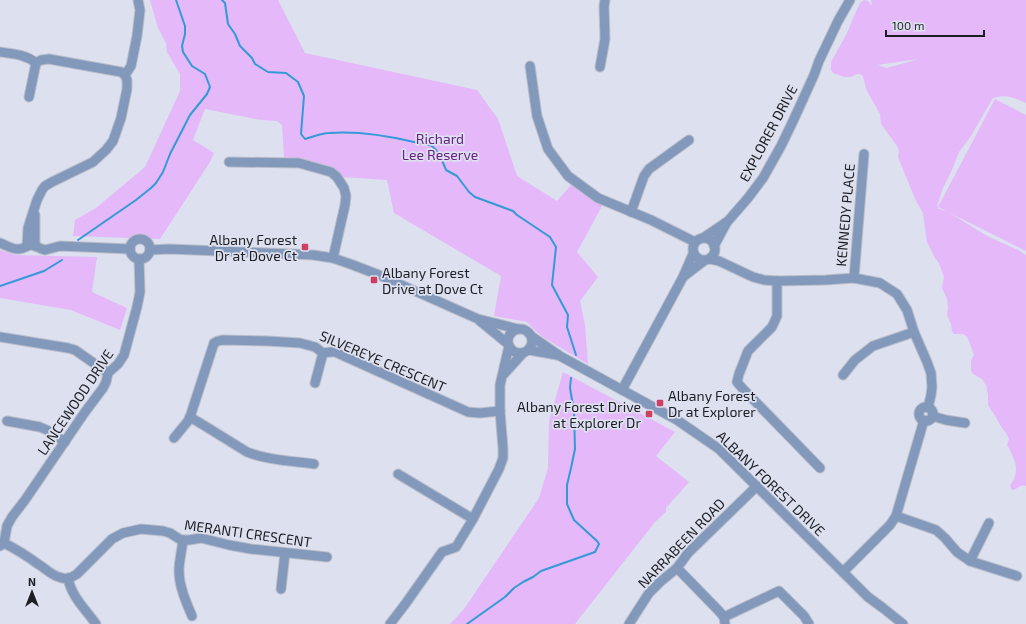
<svg xmlns="http://www.w3.org/2000/svg" width="1026" height="624" font-family="'Exo 2',sans-serif">
	<rect width="100%" height="100%" fill="#dde0ef"/>
	<g fill="#e4b8f9" fill-rule="evenodd">
		<polygon points="150,0 278,0 305,53 477,90 498,119 517,176 557,201 572,184 602,206 577,252 598,277 580,301 585,325 588,364 541,336 527,322 494,316 501,276 394,213 387,180 342,177 333,170 314,162 284,157 282,125 277,121 261,120 205,109 193,140 214,153 210,162 160,239 73,236 75,220 96,208 145,167 180,91 180,74 167,52 166,43 158,28"/>
		<path d="M864,0L868,1L872,6L871,0H1026V103C1014,98 1007,94 993,98L971,136L959,152L952,170L943,188L937,206L939,209L946,211L938,207L995,99L1026,115V251L950,213L987,236L1018,250L1026,255V486C1020,484 1017,490 1012,490C1008,483 1012,484 1014,479C1015,477 1016,472 1016,469C1016,462 1011,451 1007,445L1009,439L1006,433L1002,428L997,419L988,405V395L987,391V387L982,379L973,374L971,371V361L974,355L969,341L967,337L963,334H954L952,331L951,324L947,315L948,307L947,299L942,288L944,277L939,263L935,258L927,242L923,213L916,201L902,167L898,157L899,151L897,146L881,124L880,114L871,98L866,89L863,76L860,74H857L851,77H844L833,73L831,70V62L847,33L853,18L860,3ZM918,59L887,68L877,65Z"/>
		<polygon points="0,250 16,255 97,257 92,292 127,308 120,330 71,310 0,298"/>
		<polygon points="563,372 675,432 656,456 689,482 666,508 666,512 655,522 575,624 450,624 464,609 539,498 548,468 549,421"/>
	</g>
	<g fill="none" stroke-linecap="round" stroke-linejoin="round">
		<g stroke="#349ad7" stroke-width="2">
			<path d="M222,0L225,3L228,24L235,34L240,46L252,58L255,64L268,72L286,73L298,82L304,96L301,134L305,139C313,137 321,133 329,133C355,131 389,136 414,142C420,144 426,143 432,146C439,151 443,162 446,170L457,176L469,192L475,197L513,211L517,215L550,237L556,247L552,285L568,315L567,327L576,355"/>
			<polyline points="78,240 136,200 151,188 156,183 163,172 170,154 190,115 207,94 210,87 205,74 192,66 183,52 182,46 185,34 185,26 176,0"/>
			<polyline points="0,286 44,271 62,260"/>
			<polyline points="467,624 505,597 514,588 523,582 533,577 541,571 595,552 599,544 597,541 574,520 567,504 567,485 571,468 575,449 574,412 570,388 571,378"/>
		</g>
		<defs>
			<g id="minor">
				<path d="M0,52C13,54 25,54 36,63L41,60L49,59L121,72L125,75L127,80V89L121,118L113,141L106,150L93,162L52,182L45,186L42,190L37,200L28,228L27,246"/>
				<polyline points="530,66 537,116 548,149 568,176 598,198 651,220 695,242"/>
				<polyline points="600,67 605,39 604,6 605,0"/>
				<polyline points="125,75 131,66 137,36 140,10 138,0"/>
				<polyline points="29,97 36,63"/>
				<polyline points="229,162 299,163 331,172 337,177 344,188 346,196 345,205 333,258"/>
				<polyline points="631,212 644,176 649,169 689,140"/>
				<circle cx="704" cy="249" r="11"/>
				<polyline points="703,238 728,221 748,198 763,178 781,146 794,119 814,75 819,61 838,21 850,0"/>
				<circle cx="140" cy="249" r="10"/>
				<path d="M0,243C6,245 13,250 19,249C24,249 27,245 32,245C37,246 40,249 45,250L60,246L130,249"/>
				<polyline points="35,246 35,215"/>
				<polyline points="714,246 727,222"/>
				<polyline points="150,250 169,249 292,254 313,255 333,258 353,265 379,275 478,319 518,329"/>
				<polyline points="710,259 719,261 753,277 764,280 777,281 826,280 854,278 880,283 897,294 907,310 914,332 927,362 931,373 932,387 931,395 928,408"/>
				<polyline points="683,277 704,261"/>
				<polyline points="854,278 864,154"/>
				<polyline points="777,281 777,316 772,327 748,351 739,374 737,382 743,389 820,468"/>
				<polyline points="480,321 508,344"/>
				<circle cx="520" cy="341" r="12"/>
				<polyline points="531,336 560,356 677,420 719,449 868,597 883,608 903,624"/>
				<polyline points="0,337 68,348 75,350 108,373"/>
				<polyline points="529,350 557,355"/>
				<polyline points="504,374 523,353"/>
				<polyline points="843,375 855,360 873,346 914,332"/>
				<polyline points="315,383 323,353"/>
				<polyline points="622,390 683,277 693,254"/>
				<circle cx="926" cy="414" r="7"/>
				<polyline points="932,416 946,420 965,423"/>
				<path d="M190,417L205,426L247,452C267,460 292,461 314,464"/>
				<polyline points="7,421 40,427 49,431 65,442"/>
				<polyline points="174,438 188,421 191,414 214,343 218,341 222,340 267,341 300,343 315,347 323,353 331,352 335,352 468,412 480,413 500,411"/>
				<polyline points="398,474 473,519"/>
				<polyline points="896,516 936,530 945,538 957,552 970,561 1017,576"/>
				<path d="M183,540C182,550 179,561 179,571C179,586 186,602 192,616"/>
				<path d="M4,543C16,549 27,556 38,564C45,568 51,575 59,577C66,580 71,578 77,574L112,539L123,533L141,529L163,531L170,533L181,540H189L201,538L229,545L251,549L327,557"/>
				<polyline points="0,546 4,543 7,526 12,517 25,500 85,412 103,388 106,382 108,373 118,364 124,355 137,307 140,292 139,259"/>
				<polyline points="970,561 989,523"/>
				<polyline points="677,568 718,610 724,617 725,624"/>
				<polyline points="843,572 890,525 896,516 924,420"/>
				<path d="M68,578C71,596 86,610 96,624"/>
				<polyline points="281,589 285,553"/>
				<polyline points="724,617 779,591 804,616 809,624"/>
				<polyline points="390,624 406,603 442,552 456,547 473,519 499,469 503,458 503,448 500,411 500,385 509,346"/>
				<polyline points="629,624 649,593 660,582 677,568 688,553 757,486"/>
			</g>
		</defs>
		<use href="#minor" stroke="#babdca" stroke-width="11"/>
		<use href="#minor" stroke="#8299bb" stroke-width="9"/>
	</g>
	<g fill="#ce3f61" stroke="#dde0ef" stroke-width="1.5">
		<rect x="301" y="243" width="8" height="8" rx="2"/>
		<rect x="370" y="276" width="8" height="8" rx="2"/>
		<rect x="656" y="399" width="8" height="8" rx="2"/>
		<rect x="645" y="410" width="8" height="8" rx="2"/>
	</g>
	<g text-anchor="middle" dominant-baseline="central" stroke-width="3.5" stroke-linejoin="round" paint-order="stroke">
		<g font-size="14" fill="#1d1e24" stroke="#dde0ef">
			<text transform="translate(768 133) rotate(-62)">EXPLORER DRIVE</text>
			<text transform="translate(845 215) rotate(-85)">KENNEDY PLACE</text>
			<text transform="translate(383 361) rotate(23)">SILVEREYE CRESCENT</text>
			<text transform="translate(75 402) rotate(-56)">LANCEWOOD DRIVE</text>
			<text transform="translate(771 483) rotate(44)">ALBANY FOREST DRIVE</text>
			<text transform="translate(248 533) rotate(8)">MERANTI CRESCENT</text>
			<text transform="translate(681 543) rotate(-46)">NARRABEEN ROAD</text>
		</g>
		<g font-size="14" fill="#662182" stroke="#dde0ef">
			<text x="440" y="138">Richard<tspan x="440" dy="16">Lee Reserve</tspan></text>
		</g>
		<g font-size="14" fill="#1d1e24" stroke="#dde0ef" text-anchor="end">
			<text x="297" y="239">Albany Forest<tspan x="297" dy="16">Dr at Dove Ct</tspan></text>
			<text x="382" y="272" text-anchor="start">Albany Forest<tspan x="382" dy="16">Drive at Dove Ct</tspan></text>
			<text x="668" y="395" text-anchor="start">Albany Forest<tspan x="668" dy="16">Dr at Explorer</tspan></text>
			<text x="641" y="406">Albany Forest Drive<tspan x="641" dy="16">at Explorer Dr</tspan></text>
		</g>
	</g>
	<g transform="translate(32 592)" stroke="#dde0ef" stroke-width="3" paint-order="stroke">
	<path d="M0-3L7 15L0 10L-7 15Z" fill="#1d1e24"/>
	<text y="-6" font-size="11" font-weight="bold" text-anchor="middle" fill="#1d1e24">N</text>
	</g>
	<path d="M886 30v6h98v-6" fill="none" stroke="#1d1e24" stroke-width="2"/>
	<text x="892" y="30" font-size="12" fill="#1d1e24" stroke="#dde0ef" stroke-width="3" paint-order="stroke">100 m</text>
</svg>
